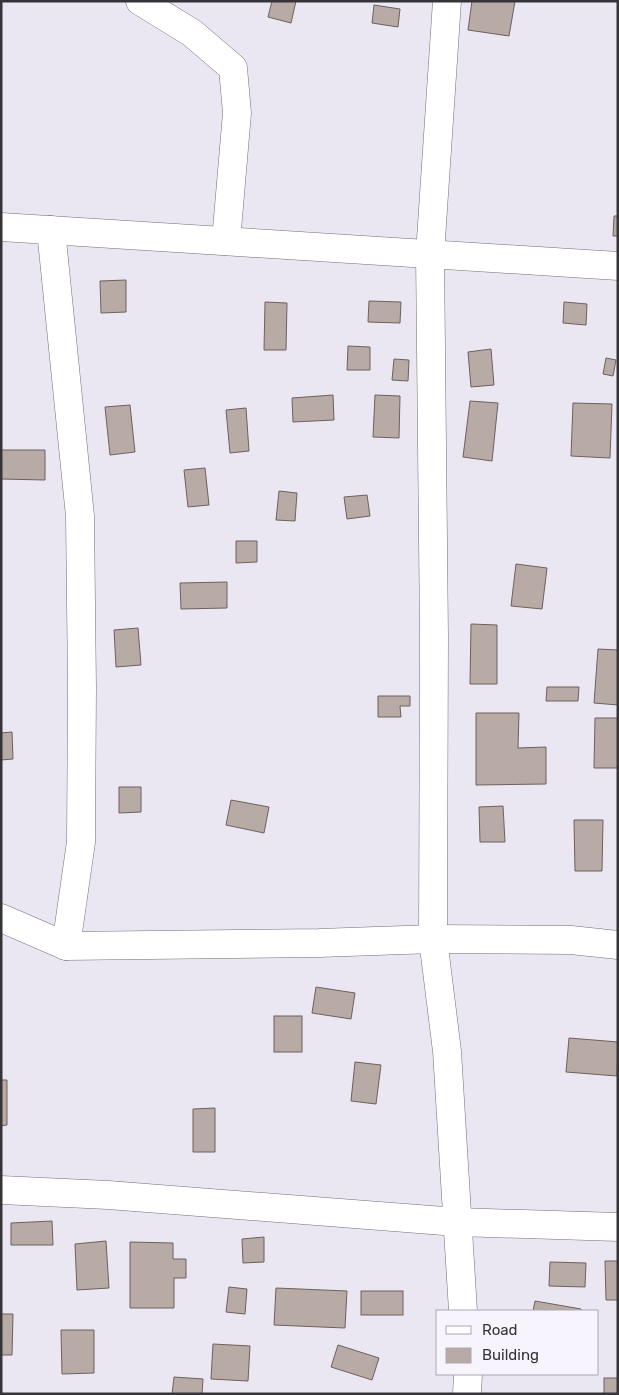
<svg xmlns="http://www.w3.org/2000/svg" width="619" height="1395" font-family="Rubik,sans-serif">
	<rect width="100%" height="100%" fill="#eae6f2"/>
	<g fill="#b8aba6" stroke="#6d615d">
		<polygon points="272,1 296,1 291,23 268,17"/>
		<polygon points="472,1 515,1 509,36 468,30"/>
		<polygon points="374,5 400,9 398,27 372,23"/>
		<polygon points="614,216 618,216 618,236 613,236"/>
		<polygon points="126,280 126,312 101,313 100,281"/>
		<polygon points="369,301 401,302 400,323 368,322"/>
		<polygon points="265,302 287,303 286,350 264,350"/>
		<polygon points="564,302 587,304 586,325 563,323"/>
		<polygon points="348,346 370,347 370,370 347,370"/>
		<polygon points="491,349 494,385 471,387 468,352"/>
		<polygon points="606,358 616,360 613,376 603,374"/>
		<polygon points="394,359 409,360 408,381 392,380"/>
		<polygon points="333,395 334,420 293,422 292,398"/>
		<polygon points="375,395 400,396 399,438 373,437"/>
		<polygon points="470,401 498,403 492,461 463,457"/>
		<polygon points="573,403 612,404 610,458 571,456"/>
		<polygon points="130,405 135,452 110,455 105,407"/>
		<polygon points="246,408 249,451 230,453 226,410"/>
		<polygon points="1,450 45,450 45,480 1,479"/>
		<polygon points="205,468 209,505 188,507 184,470"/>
		<polygon points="279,491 297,493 295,521 276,520"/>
		<polygon points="367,495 370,516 347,519 344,497"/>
		<polygon points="236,541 257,541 257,562 236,563"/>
		<polygon points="516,564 547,568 542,609 511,606"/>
		<polygon points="227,582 227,608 181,609 180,583"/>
		<polygon points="471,624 497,625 497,684 470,684"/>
		<polygon points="138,628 141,665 116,667 114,630"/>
		<polygon points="598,649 618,650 618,705 594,703"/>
		<polygon points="547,687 579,687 578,701 546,701"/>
		<polygon points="378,696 410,696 410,706 400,706 401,717 378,717"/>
		<polygon points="476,713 519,713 518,748 546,747 546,784 476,785"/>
		<polygon points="595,718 618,718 618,768 594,768"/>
		<polygon points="12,732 13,759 1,760 1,733"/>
		<polygon points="119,787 141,787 141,812 119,813"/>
		<polygon points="231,800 269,807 264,833 226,825"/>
		<polygon points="503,806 505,842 480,842 479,807"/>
		<polygon points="574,820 603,820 602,871 575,871"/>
		<polygon points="316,987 355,993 351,1019 312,1013"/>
		<rect x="274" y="1016" width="28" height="36"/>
		<polygon points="569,1038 618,1042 617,1076 566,1072"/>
		<polygon points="355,1062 381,1065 376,1104 351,1101"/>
		<polygon points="1,1080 7,1080 7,1125 1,1126"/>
		<polygon points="215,1108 215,1152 193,1152 193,1109"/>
		<polygon points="52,1221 53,1245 11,1245 11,1223"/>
		<polygon points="264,1237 264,1262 243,1263 242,1239"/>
		<polygon points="106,1241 109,1288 77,1290 75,1244"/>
		<polygon points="130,1242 173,1243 173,1259 186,1259 186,1278 174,1278 174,1308 130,1308"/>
		<polygon points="605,1261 618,1261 618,1300 606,1300"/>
		<polygon points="550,1262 586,1263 585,1287 549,1286"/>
		<polygon points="229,1287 247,1289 245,1314 226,1312"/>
		<polygon points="276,1288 347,1291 345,1328 274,1325"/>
		<rect x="361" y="1291" width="42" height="24"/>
		<polygon points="535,1301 581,1309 581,1311 533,1311"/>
		<polygon points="1,1314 13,1314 12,1355 1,1355"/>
		<polygon points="61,1330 94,1330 94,1373 62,1374"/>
		<polygon points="213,1344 250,1346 248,1381 211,1379"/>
		<polygon points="338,1345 379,1358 372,1380 331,1367"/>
		<polygon points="174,1377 203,1379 202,1394 172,1394"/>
		<rect x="604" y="1378" width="14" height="16"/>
	</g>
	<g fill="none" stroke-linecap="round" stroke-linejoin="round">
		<defs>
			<g id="street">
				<polyline points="140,1 192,33 233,68 237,113 226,241"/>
				<polyline points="447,1 430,254 434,636 433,939 447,1051 463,1311"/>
				<polyline points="1,227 618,266"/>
				<polyline points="51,230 80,516 82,688 81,842 66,946"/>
				<polyline points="1,918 66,946 319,943 433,939 571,940 618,945"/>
				<polyline points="1,1190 108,1195 457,1222 618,1227"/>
				<polyline points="467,1394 468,1374"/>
			</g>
		</defs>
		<use href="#street" stroke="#726f79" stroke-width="29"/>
		<use href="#street" stroke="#fff" stroke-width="28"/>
	</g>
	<rect width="619" height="1395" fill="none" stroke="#363439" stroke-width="5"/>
	<rect x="436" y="1310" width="162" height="65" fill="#f7f4fd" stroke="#aaa7af"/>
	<rect x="446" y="1326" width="25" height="8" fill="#ffffff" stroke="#aaa7af"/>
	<text x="482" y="1335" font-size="15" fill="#363439">Road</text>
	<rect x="446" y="1348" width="25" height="15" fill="#b8aba6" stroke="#aaa7af"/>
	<text x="482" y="1360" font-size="15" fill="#363439">Building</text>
</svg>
